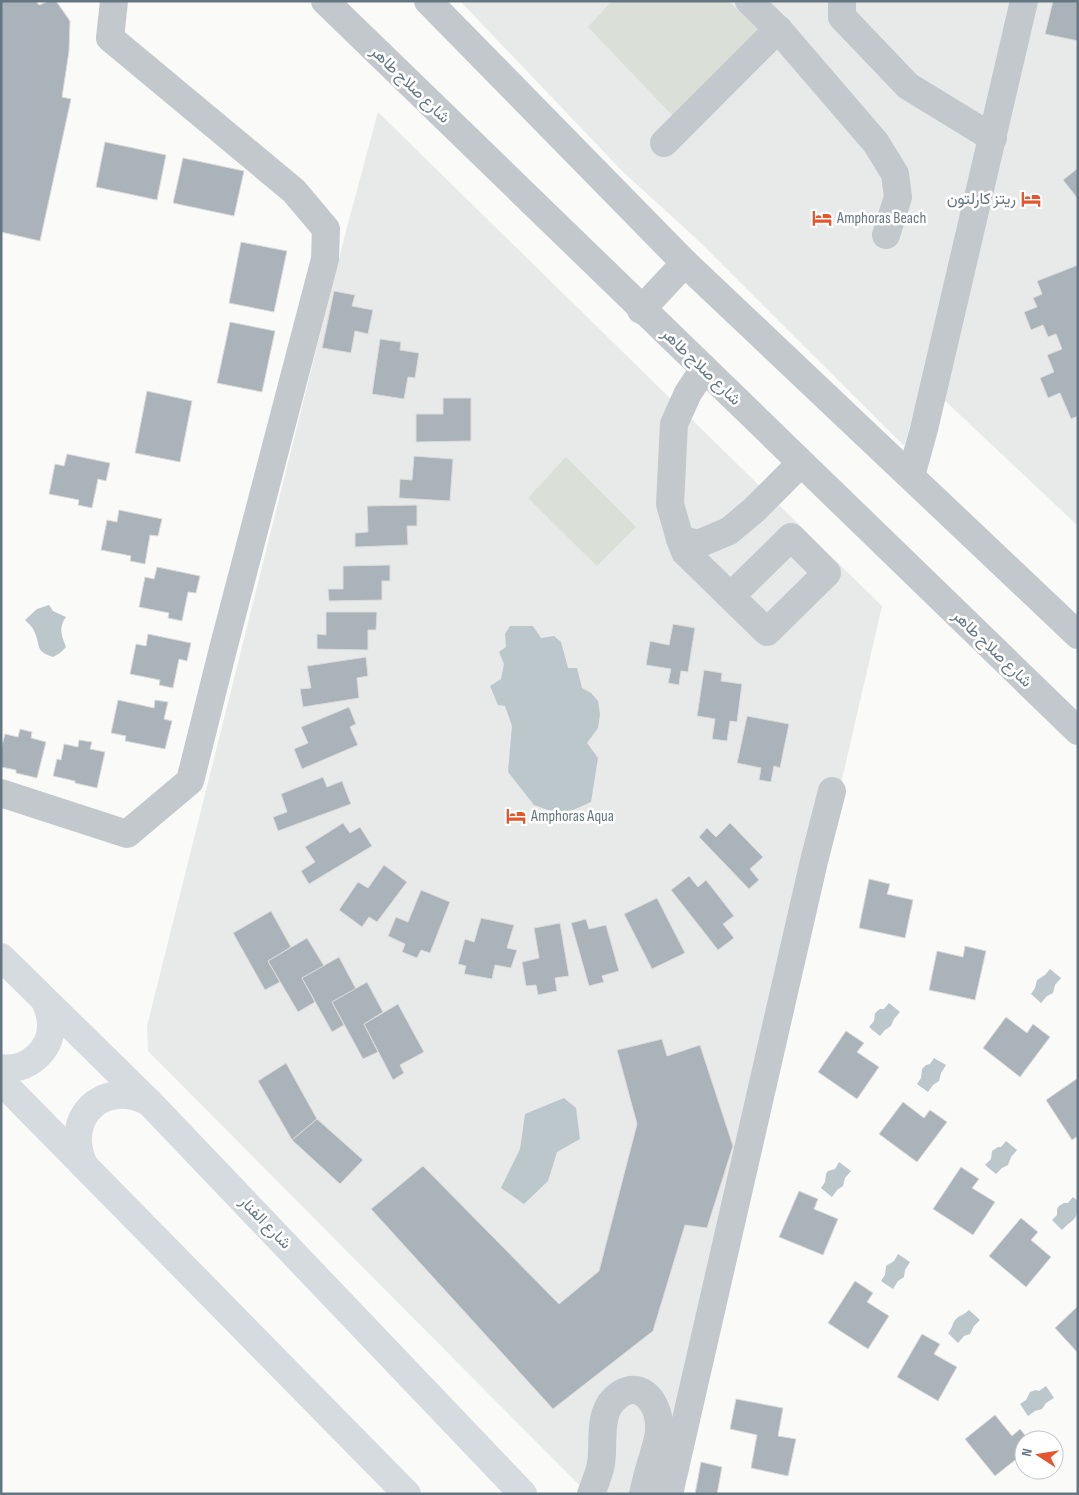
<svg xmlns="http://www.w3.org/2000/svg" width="1079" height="1495" font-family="'Sofia Sans Condensed',Vazirmatn,sans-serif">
	<rect width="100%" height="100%" fill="#fafaf8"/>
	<g fill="#e8e9e9">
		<polygon points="460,1 1021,1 993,138 904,446 701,243 622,171"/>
		<polygon points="1030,1 1078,1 1078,526 941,397"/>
		<polygon points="378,112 882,606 677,1494 588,1494 148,1051 147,1026 347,227"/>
	</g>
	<g fill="#dadfd7">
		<polygon points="612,1 728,1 761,32 676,119 588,27"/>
		<polygon points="566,457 636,527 597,566 528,498"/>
	</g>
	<g fill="#bbc7cb">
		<path d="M49,605L53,611L66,617C58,628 62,636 66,647L60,653L53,657C35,651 41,647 35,633C33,627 29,624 25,620L37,609Z"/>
		<polygon points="510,626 533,626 541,638 554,636 561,642 568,668 577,668 582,688 591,693 598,701 600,714 598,728 587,743 598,758 591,802 562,815 534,805 508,772 512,726 505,706 498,705 490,686 501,679 504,664 499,652 506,647 505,634"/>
		<polygon points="1050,969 1061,978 1055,985 1053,993 1047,996 1041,1003 1031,994 1035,988 1037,980 1045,975"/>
		<polygon points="889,1003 900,1012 894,1019 891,1026 885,1030 880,1036 869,1027 874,1021 875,1013 880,1009 884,1009"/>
		<polygon points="934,1058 946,1065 941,1073 939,1081 933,1085 928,1092 917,1084 921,1078 922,1069 926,1065 930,1064"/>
		<polygon points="564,1098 576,1108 580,1139 557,1152 548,1181 524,1204 501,1188 520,1149 525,1114"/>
		<polygon points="1006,1141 1017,1150 1011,1157 1008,1165 1002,1168 996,1174 985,1165 991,1159 992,1151 998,1147 1001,1147"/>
		<polygon points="839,1162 851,1171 845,1178 843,1186 837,1190 832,1197 821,1188 825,1182 826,1174 828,1171 835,1169"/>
		<path d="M1073,1197L1078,1201C1078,1222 1074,1217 1062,1230L1052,1220L1057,1215V1209L1059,1206L1064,1203H1068Z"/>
		<polygon points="898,1254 910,1262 905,1270 904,1277 898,1281 893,1289 881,1281 885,1275 886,1266 894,1261"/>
		<path d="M969,1310L980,1320L974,1326L970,1334L964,1336L958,1343L948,1333C953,1328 952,1323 956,1319C960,1315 964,1315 969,1310Z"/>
		<polygon points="1046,1386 1054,1398 1046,1403 1042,1409 1035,1411 1028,1416 1020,1404 1026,1400 1030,1392 1036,1390 1039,1391"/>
	</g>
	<g fill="#aab3b9" stroke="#dcdcda">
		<polygon points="1,1 36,1 39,5 49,1 56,1 70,21 69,51 62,97 71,99 40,241 1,232"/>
		<polygon points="1053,1 1078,1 1078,41 1045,34"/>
		<polygon points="105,142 166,155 157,200 96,187"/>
		<polygon points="183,158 244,171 234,216 173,203"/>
		<polygon points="1078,168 1078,199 1063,180"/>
		<polygon points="241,242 287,251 274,312 229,303"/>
		<polygon points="1078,265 1078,416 1071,419 1060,393 1048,398 1040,378 1054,372 1047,355 1062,349 1056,334 1048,337 1043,325 1031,330 1024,312 1037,307 1033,298 1042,294 1037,281"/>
		<polygon points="334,291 355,295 352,306 373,310 368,334 355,331 351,353 322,348"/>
		<polygon points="230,322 275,331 262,392 217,383"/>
		<polygon points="380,339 401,342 400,350 419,353 415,378 408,377 404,399 372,394"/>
		<polygon points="147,391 192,401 180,462 135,453"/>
		<polygon points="443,398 471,398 471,441 416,442 416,414 443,414"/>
		<polygon points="67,454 110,463 106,481 98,479 92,508 78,505 79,500 49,494 55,464 64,466"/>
		<polygon points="414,456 453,459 450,501 399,498 400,479 412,480"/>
		<polygon points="417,505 417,526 407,526 408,545 355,547 355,533 368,532 367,506"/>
		<polygon points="119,510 162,519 158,536 150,535 145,564 130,561 131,556 101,550 107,520 117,522"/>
		<polygon points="390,565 390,581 382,581 382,600 329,601 328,589 343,589 343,566"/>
		<polygon points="157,567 200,576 196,593 188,592 182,621 168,618 169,613 139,607 145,577 154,579"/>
		<polygon points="326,612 377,612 376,630 368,630 368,650 317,649 317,634 326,635"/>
		<polygon points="673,624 695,628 688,672 681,671 679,685 668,683 671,669 646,665 650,641 669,645"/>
		<polygon points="148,634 191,643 187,661 179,659 173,688 159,685 160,680 130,674 136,644 146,646"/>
		<polygon points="366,657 368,676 357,678 359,698 303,707 300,689 311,688 307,666"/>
		<polygon points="704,670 722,673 721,681 742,684 737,722 730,721 727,741 712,739 715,719 697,716"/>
		<polygon points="118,700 154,708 155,700 168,702 164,719 172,721 165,749 125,741 126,736 111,733"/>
		<polygon points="349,707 356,724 350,727 358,745 302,769 294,749 308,743 301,727"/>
		<polygon points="747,716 789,724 780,768 774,766 771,782 759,780 761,768 737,763"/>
		<polygon points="20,729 32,732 31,738 46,742 37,778 16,773 16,770 1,767 1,749 5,734 18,737"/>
		<polygon points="79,740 92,742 90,749 105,752 97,788 75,783 75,781 53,776 57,759 61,760 64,744 78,747"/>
		<polygon points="323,777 327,787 342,781 351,804 278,831 273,817 287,812 281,794"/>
		<polygon points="343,823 350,833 360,827 372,846 309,884 301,871 315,862 305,847"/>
		<polygon points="730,823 763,857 750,869 759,880 749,889 699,837 707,828 716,837"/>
		<polygon points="384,865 407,882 377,922 369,917 362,927 339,910 358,882 368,888"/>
		<polygon points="689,876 698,887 706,880 734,916 723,924 734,938 718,950 671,890"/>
		<polygon points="869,879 890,884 887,894 913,900 905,938 859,928"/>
		<polygon points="421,890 450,902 430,953 421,950 417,958 402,952 405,944 388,936 396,917 408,922"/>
		<polygon points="657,898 685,953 652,969 624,914"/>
		<polygon points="271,911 291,947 268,961 280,982 265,990 233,933"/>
		<polygon points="481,918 514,925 507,948 517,950 511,968 495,965 492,979 464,974 466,966 458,964 465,939 474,942"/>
		<polygon points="586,919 589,929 606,925 619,971 602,976 604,982 589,986 571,923"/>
		<polygon points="560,923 569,976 555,978 557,991 538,995 536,985 526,986 522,962 539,958 534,928"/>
		<polygon points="307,938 324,966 302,978 315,1002 298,1012 268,961"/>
		<polygon points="965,946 986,951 975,1000 929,990 937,951 963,957"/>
		<polygon points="339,957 356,989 332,1002 344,1025 332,1032 302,978"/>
		<polygon points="367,982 383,1012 364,1024 378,1052 363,1059 332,1002"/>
		<polygon points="398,1004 424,1052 400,1065 404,1073 393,1080 364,1024"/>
		<polygon points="1006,1017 1027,1033 1033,1024 1050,1037 1020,1077 983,1048"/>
		<polygon points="846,1031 864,1043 857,1052 879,1067 857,1099 818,1072"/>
		<polygon points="662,1039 667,1056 700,1045 733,1146 707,1228 685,1225 653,1331 553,1409 371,1209 423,1166 559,1304 599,1271 637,1124 617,1050"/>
		<polygon points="286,1063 317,1119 292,1140 258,1081"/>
		<polygon points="1078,1078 1078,1136 1072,1140 1046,1100"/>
		<polygon points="903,1102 924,1118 930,1110 947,1122 917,1162 879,1134"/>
		<polygon points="317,1119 363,1160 340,1184 292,1140"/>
		<polygon points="961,1167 979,1179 972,1188 995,1202 973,1235 933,1209"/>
		<polygon points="799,1191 818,1199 814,1209 838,1219 823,1255 779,1237"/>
		<polygon points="1021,1218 1038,1232 1031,1240 1051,1257 1026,1287 989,1256"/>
		<polygon points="855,1281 873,1293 867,1302 889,1316 868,1349 828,1323"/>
		<polygon points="1078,1306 1078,1353 1055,1328"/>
		<polygon points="922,1334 940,1344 934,1354 957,1367 938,1401 897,1377"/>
		<polygon points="736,1399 783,1408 778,1436 796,1439 788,1476 751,1468 757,1435 730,1429"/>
		<polygon points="995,1415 1012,1436 1020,1429 1029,1440 1024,1440 1024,1453 995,1476 965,1439"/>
		<polygon points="701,1462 722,1467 717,1494 695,1494"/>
	</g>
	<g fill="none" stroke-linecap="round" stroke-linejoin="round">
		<g stroke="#c3c8cc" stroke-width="28">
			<path d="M325,1C575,245 825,489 1078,731"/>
			<polyline points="428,1 685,263 1078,635"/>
			<polyline points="749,1 778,29 876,143 895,174 898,197 886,235"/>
			<polyline points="842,1 842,17 908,86 993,138"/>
			<polyline points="664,143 778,29"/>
			<polyline points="641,310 685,263"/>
			<polyline points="704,369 688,393 674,424 670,504 680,539 698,544 729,531 754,510 800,464"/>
			<polyline points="911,476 924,429 1024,1"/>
			<polyline points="680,539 685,552 767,632 827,573 791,537 731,596"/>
			<polyline points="1,793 127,834 190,781 223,649 325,259 326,229 294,191 110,38 114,1"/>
			<path d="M591,1494C595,1484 599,1474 601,1464C604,1445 599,1421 610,1404C616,1396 626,1388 636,1390C653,1394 660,1415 659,1430C659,1439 655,1448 653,1457C649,1469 646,1481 643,1494"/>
			<polyline points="669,1494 814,861 832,791"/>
		</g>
		<g stroke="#d6dbdf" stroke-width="28">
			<polyline points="1,957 149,1102 523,1494"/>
			<path d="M1,1068C27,1072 52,1050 51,1024C51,1016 48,1008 45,1001"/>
			<polyline points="1,1081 407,1494"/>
			<path d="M84,1165C62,1118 103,1078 149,1102"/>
		</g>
	</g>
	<defs>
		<symbol id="hotel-bare" viewBox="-9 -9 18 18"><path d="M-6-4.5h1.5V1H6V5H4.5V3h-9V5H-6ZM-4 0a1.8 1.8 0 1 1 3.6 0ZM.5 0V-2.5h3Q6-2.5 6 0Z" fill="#e4572e" stroke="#fff" stroke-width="2.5" paint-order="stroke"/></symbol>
	</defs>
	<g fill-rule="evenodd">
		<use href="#hotel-bare" x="1017" y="185" width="28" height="28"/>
		<use href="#hotel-bare" x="808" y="204" width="28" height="28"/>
		<use href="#hotel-bare" x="502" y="802" width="28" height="28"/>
	</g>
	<g text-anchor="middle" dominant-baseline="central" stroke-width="5" stroke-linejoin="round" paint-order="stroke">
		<g font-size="16" fill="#657683" stroke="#fff">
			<text transform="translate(410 85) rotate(44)">شارع صلاح طاهر</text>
			<text transform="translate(701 367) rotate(44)">شارع صلاح طاهر</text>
			<text transform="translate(992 649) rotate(44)">شارع صلاح طاهر</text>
			<text transform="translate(265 1223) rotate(46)">شارع الفنار</text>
		</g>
		<g font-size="16" fill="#657683" stroke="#fff" text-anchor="start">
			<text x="1016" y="199" text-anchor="end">ريتز كارلتون</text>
			<text x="837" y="218">Amphoras Beach</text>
			<text x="531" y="816">Amphoras Aqua</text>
		</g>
	</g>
	<rect width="1079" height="1495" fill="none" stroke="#657683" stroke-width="5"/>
	<g transform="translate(1039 1455) rotate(282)"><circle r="24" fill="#ffffff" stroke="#c1c8cd"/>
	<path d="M0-4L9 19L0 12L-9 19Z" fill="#e4572e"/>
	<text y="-8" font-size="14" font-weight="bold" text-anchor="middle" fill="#657683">N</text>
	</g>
</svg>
